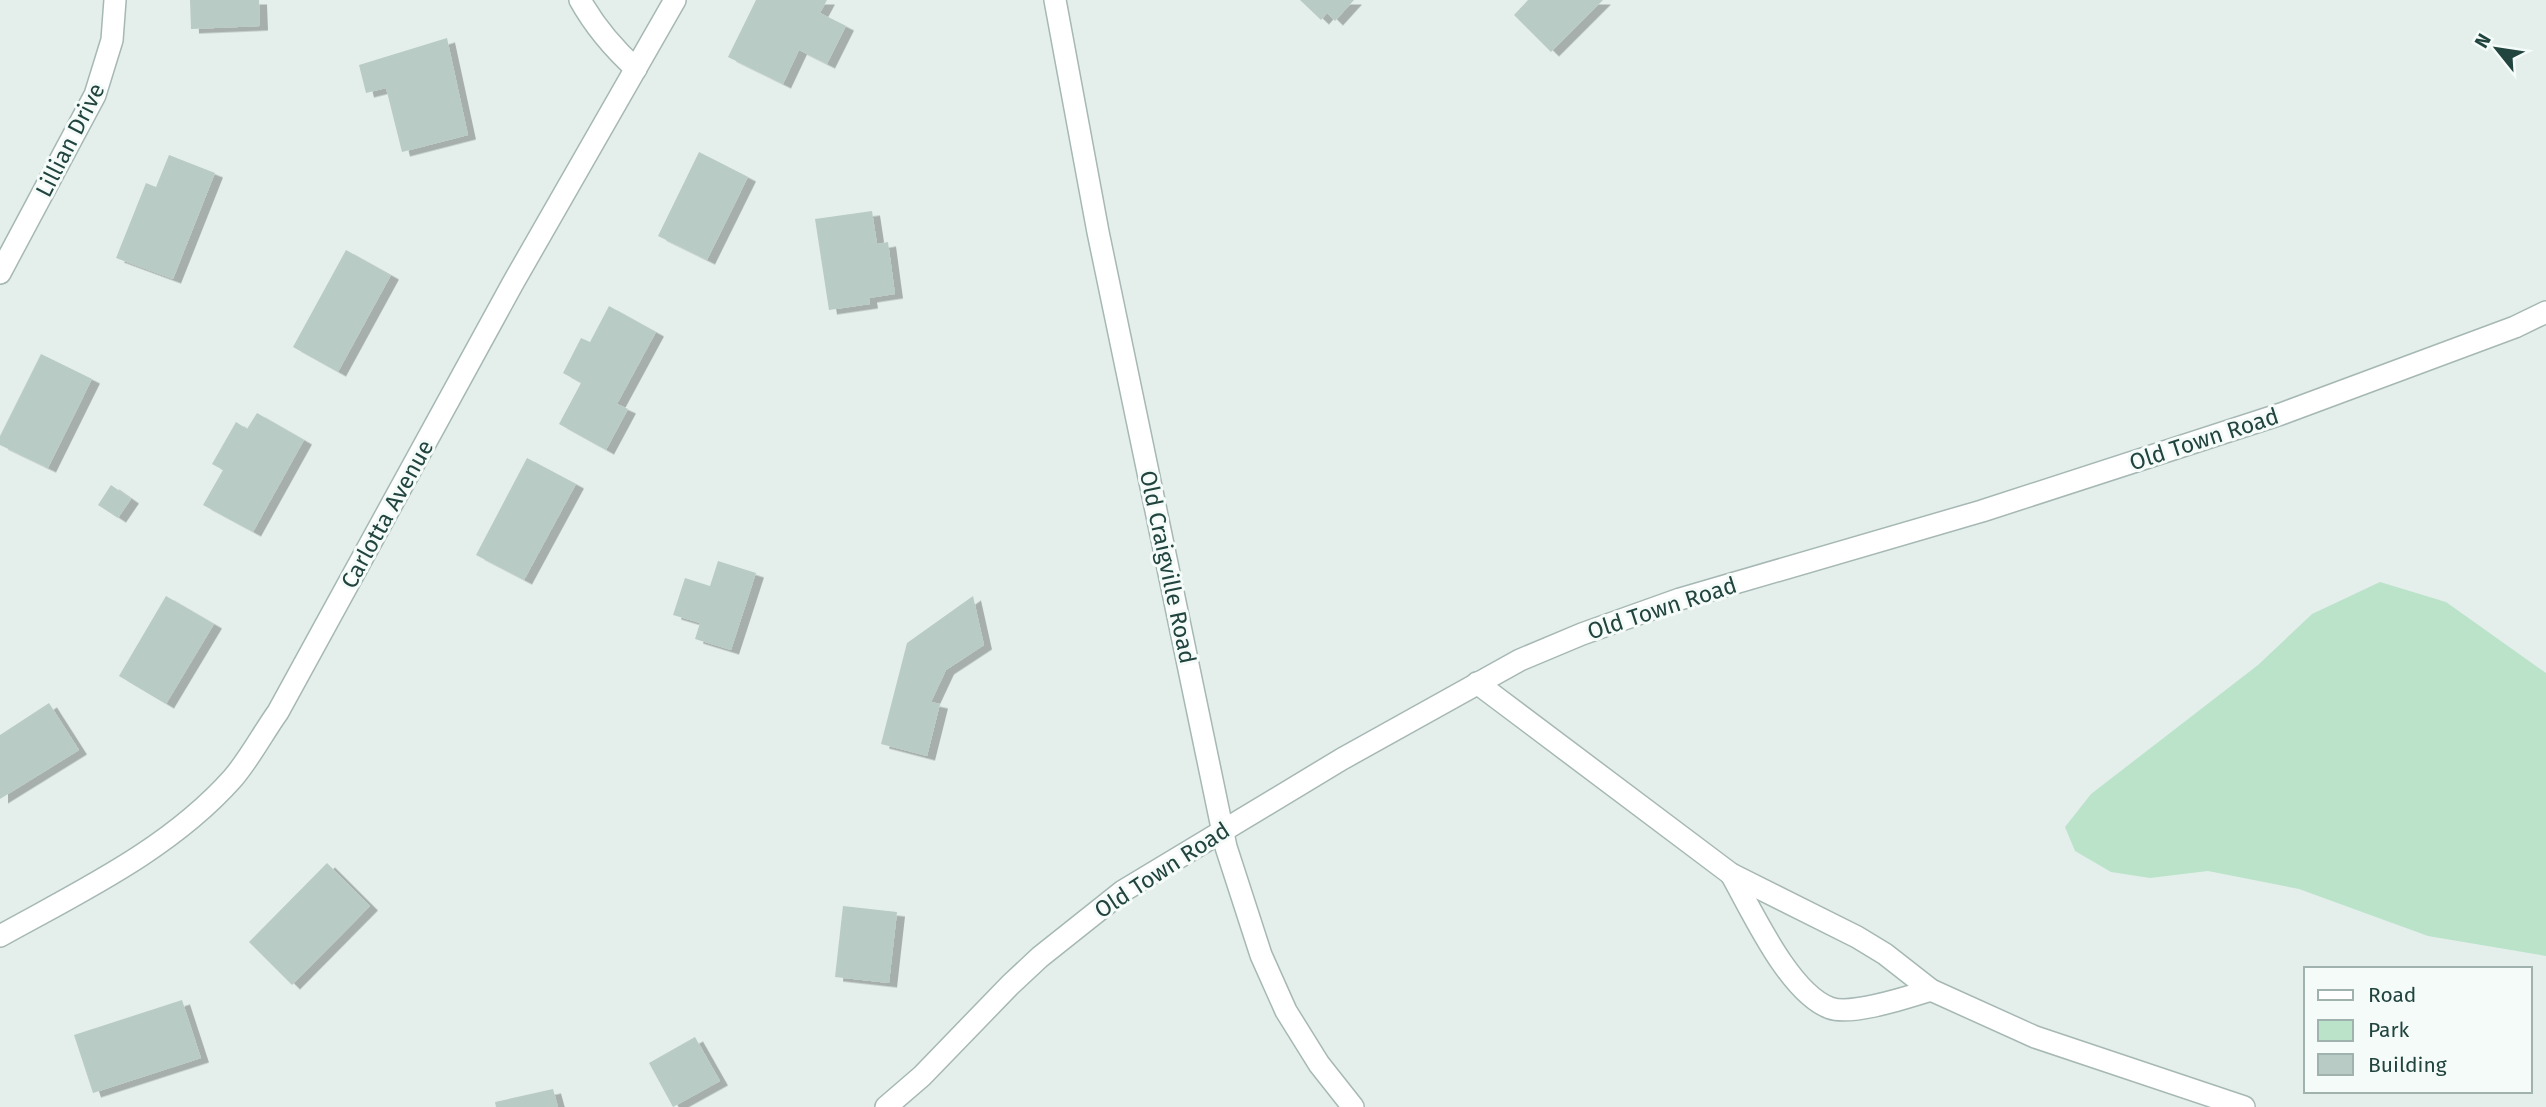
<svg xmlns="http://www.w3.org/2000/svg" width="2546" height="1107" font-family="'Fira Sans',sans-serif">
	<defs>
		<filter id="shadow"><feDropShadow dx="8" dy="4.5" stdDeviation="0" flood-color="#0004"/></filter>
	</defs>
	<rect width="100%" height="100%" fill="#e4efec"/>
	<polygon fill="#bbe3ca" points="2380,582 2446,602 2546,673 2546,956 2428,936 2299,889 2208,871 2150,878 2111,872 2075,851 2065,827 2091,794 2258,665 2312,614"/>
	<g fill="#b9cbc5" filter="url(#shadow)">
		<polygon points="190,0 259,0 260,26 191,29"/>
		<polygon points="756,0 827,0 820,13 846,26 827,64 799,50 783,84 728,57"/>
		<polygon points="1300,0 1354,0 1335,21 1327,13 1321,20"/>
		<polygon points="1528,0 1603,0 1551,52 1514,15"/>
		<polygon points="447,38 468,135 402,152 386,88 366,93 359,65"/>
		<polygon points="699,152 748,177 707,260 658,236"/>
		<polygon points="169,155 215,173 173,279 116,258 146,183 156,187"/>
		<polygon points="872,211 877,244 888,242 895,294 869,298 870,304 829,310 815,219"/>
		<polygon points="346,250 391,275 338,372 293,347"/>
		<polygon points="609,306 656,332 617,404 628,409 606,450 559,424 581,383 563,373 581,338 590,342"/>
		<polygon points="41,354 92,379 48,468 0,445 0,436"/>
		<polygon points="257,413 304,440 253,532 203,505 223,470 212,464 236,422 247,429"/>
		<polygon points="527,458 576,484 524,580 476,555"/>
		<polygon points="111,485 131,499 118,518 98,505"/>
		<polygon points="718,561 756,573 731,650 695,639 700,623 673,615 685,578 710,586"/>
		<polygon points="166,596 214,624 166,704 119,676"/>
		<polygon points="973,596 984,645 946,670 931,702 940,704 927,756 881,744 907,643"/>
		<polygon points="49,703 79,750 0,799 0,735"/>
		<polygon points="327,863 370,906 292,985 249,942"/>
		<polygon points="843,906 897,912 889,983 835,977"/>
		<polygon points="182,1000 201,1058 93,1093 74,1035"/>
		<polygon points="695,1037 720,1081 673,1107 649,1063"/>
		<polygon points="553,1089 558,1107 496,1107 495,1102"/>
	</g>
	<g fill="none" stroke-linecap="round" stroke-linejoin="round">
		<defs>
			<g id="minor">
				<path d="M580,0C595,27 613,48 636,69"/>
				<polyline points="0,273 95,95 112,40 115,0"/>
				<polyline points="1477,683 1731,874 1857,937 1885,954 1931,990 2035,1037 2244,1107"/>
				<path d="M1731,874C1752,911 1789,993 1830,1008C1852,1016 1908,997 1931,990"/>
				<path d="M0,936C81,891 170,849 233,778C250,758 263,733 278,712L513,283L675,0"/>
			</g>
			<g id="tertiary">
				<polyline points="1055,0 1098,232 1226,847 1261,955 1286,1011 1319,1064 1353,1107"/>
				<polyline points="886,1107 922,1076 1010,985 1040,957 1123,891 1342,759 1520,660 1582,634 1680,599 1982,511 2281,414 2515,327 2546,312"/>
			</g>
		</defs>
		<use href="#minor" stroke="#a6b8b4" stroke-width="24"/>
		<use href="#tertiary" stroke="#a6b8b4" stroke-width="24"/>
		<use href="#minor" stroke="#fff" stroke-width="21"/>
		<use href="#tertiary" stroke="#fff" stroke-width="21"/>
	</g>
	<g text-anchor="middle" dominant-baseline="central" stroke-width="6" stroke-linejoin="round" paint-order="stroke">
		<g font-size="23" fill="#21443e" stroke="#f5fbf9">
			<text transform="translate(70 140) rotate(-63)">Lillian Drive</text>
			<text transform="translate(2204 439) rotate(-18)">Old Town Road</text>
			<text transform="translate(387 514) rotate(-61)">Carlotta Avenue</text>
			<text transform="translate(1168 567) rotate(78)">Old Craigville Road</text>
			<text transform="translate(1662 608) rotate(-18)">Old Town Road</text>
			<text transform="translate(1162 870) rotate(-33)">Old Town Road</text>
		</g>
	</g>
	<rect x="2304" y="967" width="228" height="126" fill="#f5fbf9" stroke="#a0b2ae" stroke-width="2"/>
	<rect x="2318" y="990" width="35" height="10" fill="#ffffff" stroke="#a0b2ae" stroke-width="2"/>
	<text x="2368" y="1002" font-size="21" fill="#21443e">Road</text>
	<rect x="2318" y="1020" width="35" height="21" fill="#bbe3ca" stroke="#a0b2ae" stroke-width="2"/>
	<text x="2368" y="1037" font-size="21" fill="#21443e">Park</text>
	<rect x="2318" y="1054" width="35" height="21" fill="#b9cbc5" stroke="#a0b2ae" stroke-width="2"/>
	<text x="2368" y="1072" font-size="21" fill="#21443e">Building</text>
	<g transform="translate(2497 49) rotate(300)" stroke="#f5fbf9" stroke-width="5" paint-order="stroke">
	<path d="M0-5L12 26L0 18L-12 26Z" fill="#21443e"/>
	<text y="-10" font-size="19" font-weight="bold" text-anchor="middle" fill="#21443e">N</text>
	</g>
</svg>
